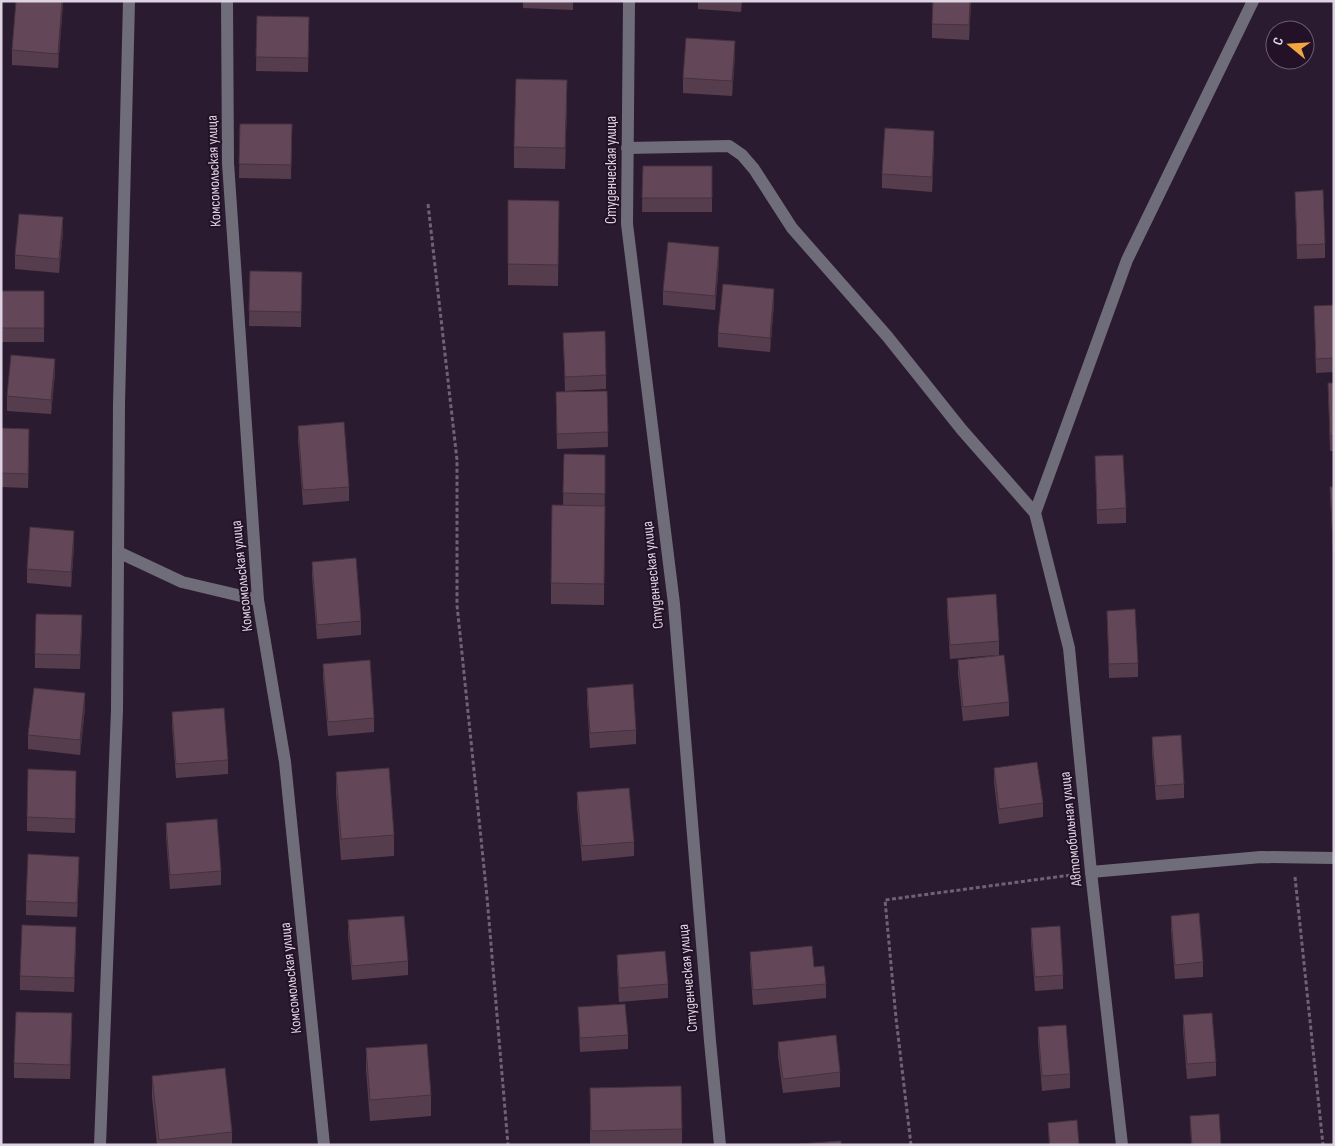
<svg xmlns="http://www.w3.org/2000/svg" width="1335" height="1146" font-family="'Sofia Sans Condensed',sans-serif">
	<rect width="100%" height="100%" fill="#2b1b31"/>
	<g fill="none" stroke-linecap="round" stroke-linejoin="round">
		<g stroke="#706175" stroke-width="3" stroke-dasharray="4 2.5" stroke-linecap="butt">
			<polyline points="428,204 457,460 457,605 487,897 508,1145"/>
			<polyline points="1295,877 1323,1145"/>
			<polyline points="911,1145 896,1018 885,900 1071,875"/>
		</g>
		<g stroke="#706d7a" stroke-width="12">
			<polyline points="227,1 228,163 258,600 285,762 324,1145"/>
			<polyline points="629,1 627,224 674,604 710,1041 720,1145"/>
			<polyline points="627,148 729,146 742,155 754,169 792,228 887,336 962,430 1035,513 1069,648 1091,872 1122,1145"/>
			<polyline points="1035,513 1127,260 1253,1"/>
			<polyline points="118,552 182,582 258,600"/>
			<polyline points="1091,872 1261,857 1334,858"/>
			<polyline points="100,1145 117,710 119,404 129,1"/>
		</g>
	</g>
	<g fill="#553d4d">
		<polygon points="63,1 58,68 12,65 12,50"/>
		<polygon points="523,1 573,1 573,10 523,8"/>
		<polygon points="698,1 742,1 741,12 698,9"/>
		<polygon points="971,1 969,40 932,38 932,24"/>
		<polygon points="257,16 309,31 308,72 256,71"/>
		<polygon points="735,55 732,96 683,93 683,78"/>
		<polygon points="567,101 565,169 514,168 514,147"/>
		<polygon points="240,124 292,124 291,179 239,178"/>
		<polygon points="934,145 932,192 882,188 882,174"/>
		<polygon points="643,166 712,166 712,212 642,212"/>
		<polygon points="1295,192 1325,244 1325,258 1297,259"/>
		<polygon points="508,200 559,201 558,286 508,285"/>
		<polygon points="63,232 59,273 15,269 15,255"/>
		<polygon points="719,261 715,310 663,305 663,291"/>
		<polygon points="250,271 302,272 301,327 249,326"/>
		<rect x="1" y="291" width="43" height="51"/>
		<polygon points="774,303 770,352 718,347 718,333"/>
		<polygon points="1334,305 1334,372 1316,373 1314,306"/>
		<polygon points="563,333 606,375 606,389 565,391"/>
		<polygon points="55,373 51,414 7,411 7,396"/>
		<polygon points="1328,383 1334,383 1334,451 1330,451"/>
		<polygon points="607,391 608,447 557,449 556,392"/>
		<polygon points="298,426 349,487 349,501 303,505 298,440"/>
		<polygon points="1,428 29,444 28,488 1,487"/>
		<polygon points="564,454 605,455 604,605 551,604 551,583 563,506"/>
		<polygon points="1095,456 1126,508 1126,523 1097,524"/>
		<polygon points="1330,487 1334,487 1334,555 1333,555"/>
		<polygon points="74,545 71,587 27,583 27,569"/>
		<polygon points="312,562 361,621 361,635 317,639 312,576"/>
		<polygon points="947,598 999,641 999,655 1009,702 1009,716 963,721 958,674 958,660 996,655 950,659 947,612"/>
		<polygon points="1107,611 1138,663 1138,677 1109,678"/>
		<polygon points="82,629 80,669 35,668 35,654"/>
		<polygon points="323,664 374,718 374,732 328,736 323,678"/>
		<polygon points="587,688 636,730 636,744 590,748 587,702"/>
		<polygon points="85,708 80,755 28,749 28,735"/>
		<polygon points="172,712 228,760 228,774 176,778 172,726"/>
		<polygon points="1152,737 1184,784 1184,798 1156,800 1152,751"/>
		<polygon points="994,768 1043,803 1043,817 999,824 994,782"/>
		<polygon points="336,772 394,835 394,856 341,860 336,793"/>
		<polygon points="76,785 75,833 27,831 27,817"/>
		<polygon points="577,792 634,842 634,856 582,861 577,807"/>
		<polygon points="166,823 221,871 221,885 170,889 166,837"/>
		<polygon points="79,871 77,917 26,915 26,901"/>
		<polygon points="1171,916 1203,962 1203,977 1175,979 1171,930"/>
		<polygon points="348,920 408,961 408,975 352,980 348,935"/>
		<polygon points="1031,928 1063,975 1063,989 1035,991 1031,942"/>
		<polygon points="76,942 74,992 20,990 20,976"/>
		<polygon points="750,952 814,967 826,984 826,998 753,1005 750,966"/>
		<polygon points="617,955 668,984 668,998 619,1002 617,969"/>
		<polygon points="578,1007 628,1035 628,1049 580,1052"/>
		<polygon points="1183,1015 1216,1062 1216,1076 1187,1079 1183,1030"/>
		<polygon points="1038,1027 1070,1074 1070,1088 1042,1091 1038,1041"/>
		<polygon points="72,1028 70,1079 14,1078 14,1063"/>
		<polygon points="778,1042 840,1072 840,1087 783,1093 778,1056"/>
		<polygon points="366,1048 431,1095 431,1116 370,1121 366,1069"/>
		<polygon points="152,1076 232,1132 232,1145 157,1145 152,1097"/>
		<polygon points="590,1088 682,1129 682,1145 590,1145"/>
		<polygon points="1190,1116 1221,1145 1191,1145"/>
		<polygon points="1048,1123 1079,1145 1049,1145"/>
	</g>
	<g fill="#45323e">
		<polygon points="62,1 63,1 63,6 58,68 58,54"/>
		<polygon points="970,1 971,1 969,40 969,25"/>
		<polygon points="735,41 735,55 732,96 732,81"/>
		<polygon points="567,80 567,101 565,169 565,148"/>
		<polygon points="934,131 934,145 932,192 932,177"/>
		<polygon points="63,217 63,232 59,273 59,259"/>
		<polygon points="719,247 719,261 715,310 715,296"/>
		<polygon points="774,289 774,303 770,352 770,338"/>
		<polygon points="55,359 55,373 51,414 51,400"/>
		<polygon points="29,429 29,444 28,488 28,474"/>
		<polygon points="74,531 74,545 71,587 71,572"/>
		<polygon points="85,693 85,708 80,755 80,740"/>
		<polygon points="79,857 79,871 77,917 77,903"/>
		<polygon points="76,927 76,942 74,992 74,978"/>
		<polygon points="72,1013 72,1028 70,1079 70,1065"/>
	</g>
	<g fill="#634759" stroke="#45323e">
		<polygon points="16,1 62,1 58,54 12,50"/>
		<polygon points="933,1 970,1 969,25 932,24"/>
		<polygon points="257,16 309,17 308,58 256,57"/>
		<polygon points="686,38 735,41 732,81 683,78"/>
		<polygon points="516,79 567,80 565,148 514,147"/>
		<polygon points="240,124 292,124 291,165 239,164"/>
		<polygon points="885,128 934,131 932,177 882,174"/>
		<polygon points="643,166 712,166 712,198 642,198"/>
		<polygon points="1323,190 1325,244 1297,245 1295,192"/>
		<polygon points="508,200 559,201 558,265 508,264"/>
		<polygon points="19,214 63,217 59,259 15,255"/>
		<polygon points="668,242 719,247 715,296 663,291"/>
		<polygon points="250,271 302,272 301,312 249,311"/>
		<polygon points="723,284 774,289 770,338 718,333"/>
		<rect x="1" y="291" width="43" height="37"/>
		<polygon points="1334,305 1334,358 1316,359 1314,306"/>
		<polygon points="605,331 606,375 565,377 563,333"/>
		<polygon points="11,355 55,359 51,400 7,396"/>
		<polygon points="1328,383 1334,383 1334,436 1330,436"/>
		<polygon points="607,391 608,432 557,434 556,392"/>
		<polygon points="344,422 349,487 303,490 298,426"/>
		<polygon points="1,428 29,429 28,474 1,473"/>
		<polygon points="564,454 605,455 605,494 563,493"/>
		<polygon points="1123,455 1126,508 1097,510 1095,456"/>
		<polygon points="1330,487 1334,487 1334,540 1333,541"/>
		<polygon points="552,505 605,506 604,584 551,583"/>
		<polygon points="30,527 74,531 71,572 27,569"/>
		<polygon points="356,558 361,621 317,625 312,562"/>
		<polygon points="996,594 999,641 950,645 947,598"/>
		<polygon points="1135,609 1138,663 1109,664 1107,611"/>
		<polygon points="36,614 82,615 80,655 35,654"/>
		<polygon points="1004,655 1009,702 963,707 958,660"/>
		<polygon points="370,660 374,718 328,722 323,664"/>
		<polygon points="633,684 636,730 590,733 587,688"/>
		<polygon points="34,688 85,693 80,740 28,735"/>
		<polygon points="224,708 228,760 176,764 172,712"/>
		<polygon points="1181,735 1184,784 1156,786 1152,737"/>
		<polygon points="1037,762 1043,803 999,809 994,768"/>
		<polygon points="389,768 394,835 341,839 336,772"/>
		<polygon points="28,769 76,771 75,819 27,817"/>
		<polygon points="629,788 634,842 582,846 577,792"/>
		<polygon points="217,819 221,871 170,875 166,823"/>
		<polygon points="28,854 79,857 77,903 26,901"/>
		<polygon points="1199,913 1203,962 1175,965 1171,916"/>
		<polygon points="404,916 408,961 352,966 348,920"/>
		<polygon points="22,925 76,927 74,978 20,976"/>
		<polygon points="1060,926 1063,975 1035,977 1031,928"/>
		<polygon points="812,946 814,967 824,966 826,984 753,990 750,952"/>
		<polygon points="665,951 668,984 619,988 617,955"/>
		<polygon points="625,1004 628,1035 580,1038 578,1007"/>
		<polygon points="16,1012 72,1013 70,1065 14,1063"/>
		<polygon points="1212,1013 1216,1062 1187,1064 1183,1015"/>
		<polygon points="1066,1025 1070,1074 1042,1076 1038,1027"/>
		<polygon points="836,1035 840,1072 783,1079 778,1042"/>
		<polygon points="427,1044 431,1095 370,1100 366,1048"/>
		<polygon points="225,1068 232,1132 159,1140 152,1076"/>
		<polygon points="681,1086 682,1129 591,1131 590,1088"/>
		<polygon points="1219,1114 1221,1145 1192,1145 1190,1116"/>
		<polygon points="1077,1120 1079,1145 1050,1145 1048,1123"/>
		<polygon points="841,1141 841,1145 799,1145 799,1144"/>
	</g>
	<g text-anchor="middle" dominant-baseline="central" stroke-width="4" stroke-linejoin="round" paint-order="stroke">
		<g font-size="15" fill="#ded3e2" stroke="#221127">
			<text transform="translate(611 170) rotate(-90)">Студенческая улица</text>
			<text transform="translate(214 171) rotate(-92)">Комсомольская улица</text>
			<text transform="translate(653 575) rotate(-96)">Студенческая улица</text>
			<text transform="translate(242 576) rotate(-96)">Комсомольская улица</text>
			<text transform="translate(1071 829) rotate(-96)">Автомобильная улица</text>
			<text transform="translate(291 978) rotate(-96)">Комсомольская улица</text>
			<text transform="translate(688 978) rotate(-95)">Студенческая улица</text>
		</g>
	</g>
	<rect width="1335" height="1146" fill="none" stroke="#ded3e2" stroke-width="5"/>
	<g transform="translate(1290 45) rotate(288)"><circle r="24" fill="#221127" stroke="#6d5f72"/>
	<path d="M0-4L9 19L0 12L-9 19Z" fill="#f1a63f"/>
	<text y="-8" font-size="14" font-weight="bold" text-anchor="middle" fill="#ded3e2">С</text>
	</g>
</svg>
